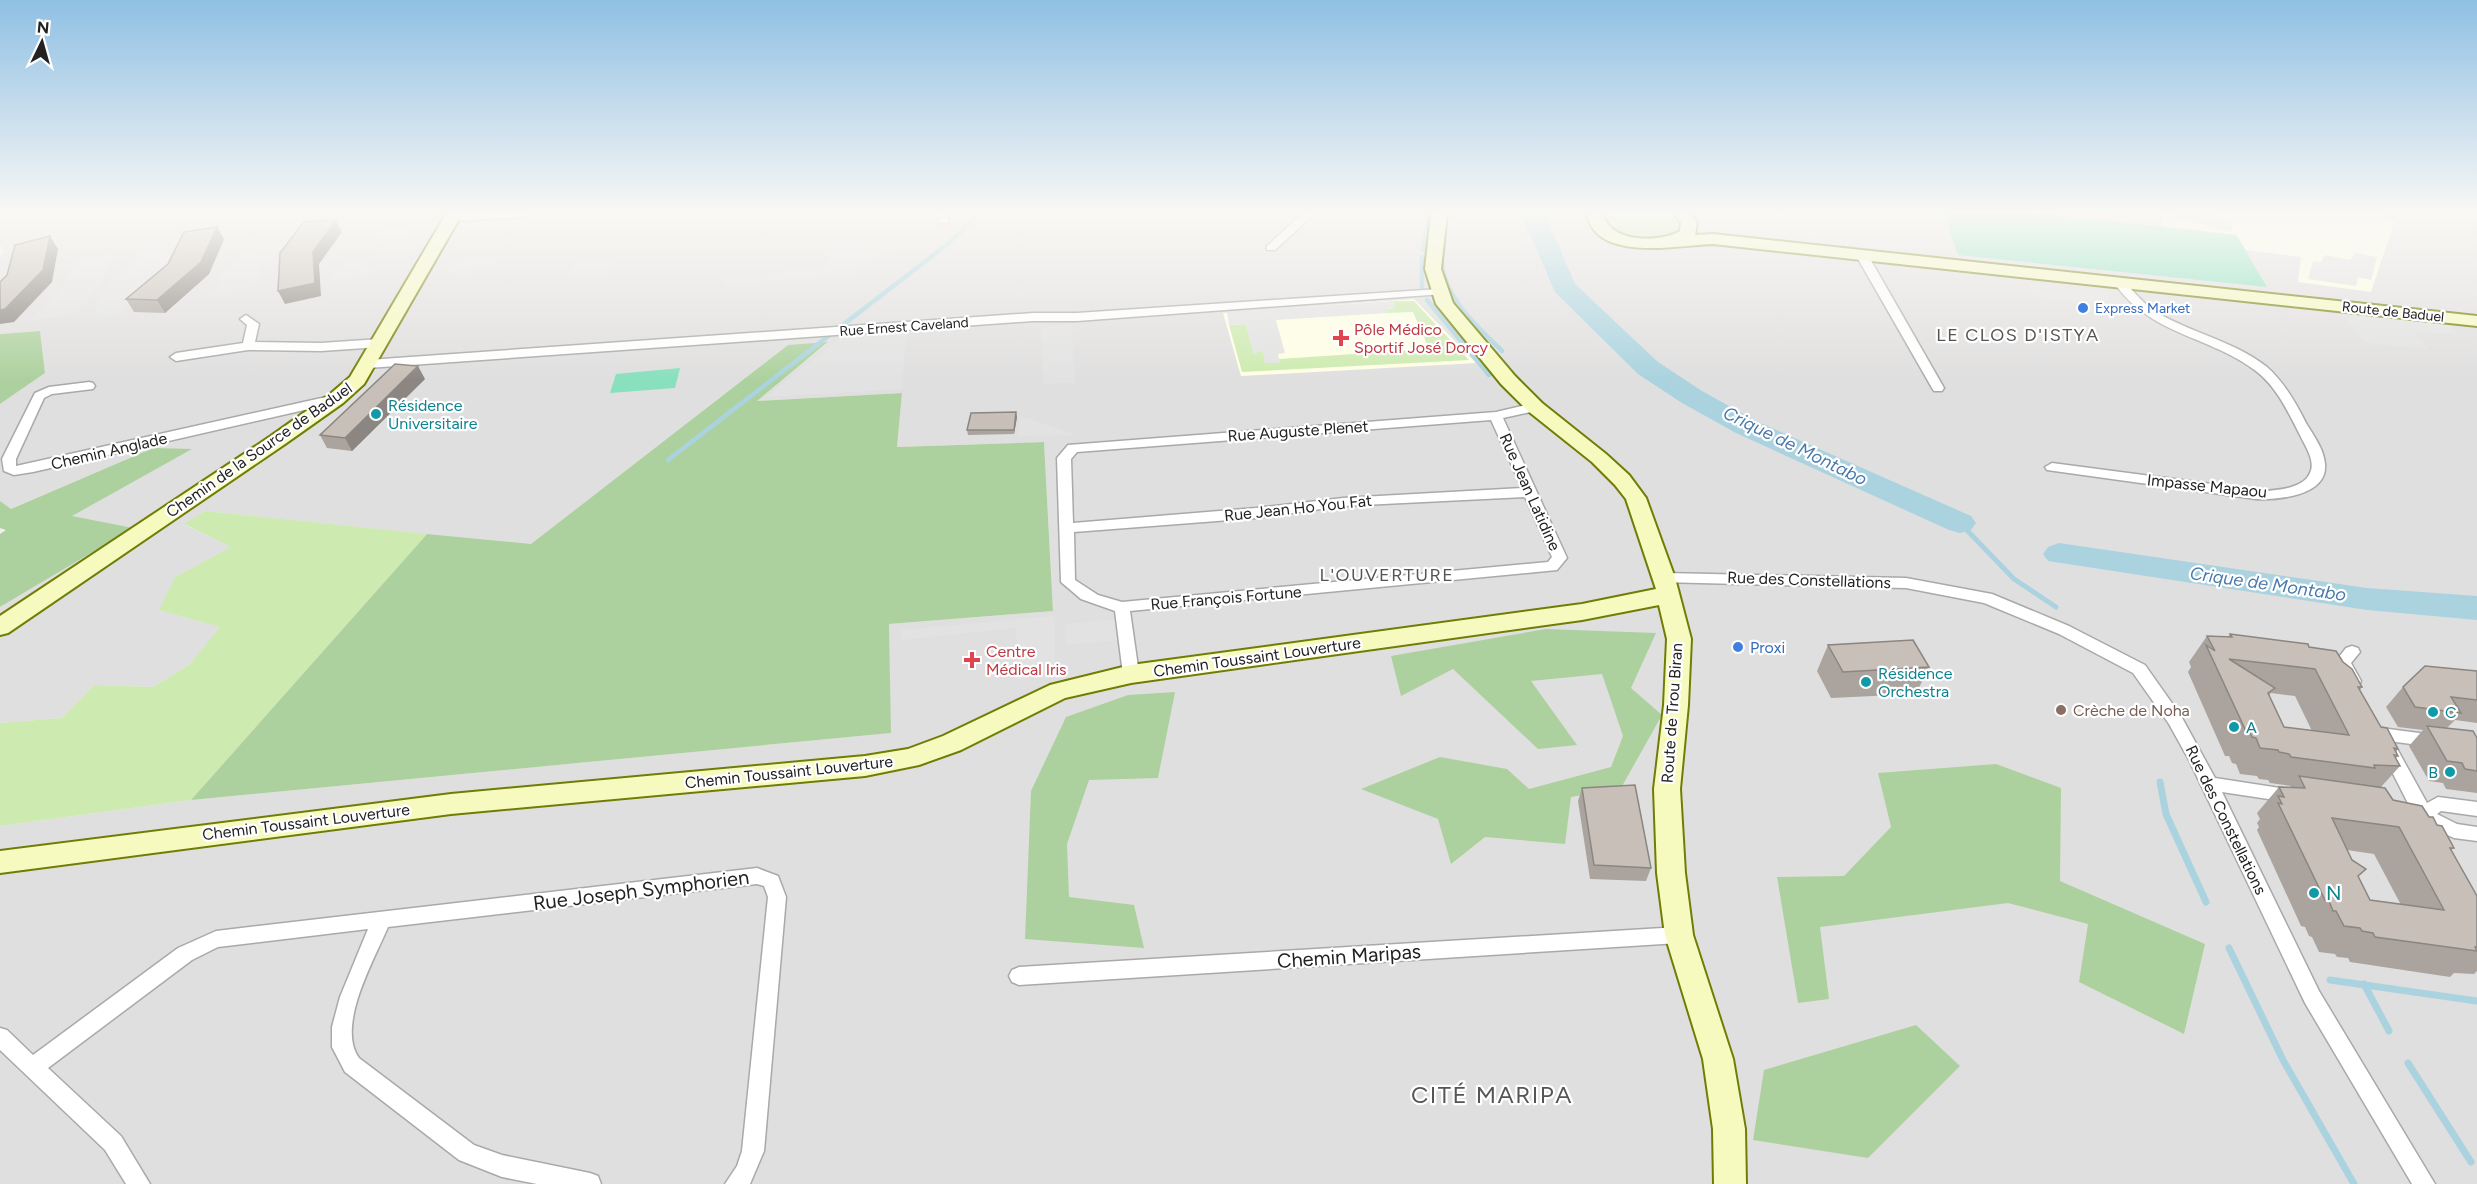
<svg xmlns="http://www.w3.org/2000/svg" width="2477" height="1184" font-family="Figtree,sans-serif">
	<rect width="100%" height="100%" fill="#f2efe9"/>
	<polygon fill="#e0dfdf" points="0,214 2477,214 2477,1184 0,1184 0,826 191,800 890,733 889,624 1053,611 1044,442 897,447 902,393 756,401 828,343 788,345 530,545 205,511 185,525 232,547 175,577 160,610 221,627 190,664 153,687 94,685 62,718 0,723 0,607 132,528 71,517 153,448 11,509 0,501 0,404 45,373 40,331 0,334 0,257 4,252 0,244"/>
	<g fill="#ffffe5">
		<polygon points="2163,214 2374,214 2395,220 2371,292 2298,282 2301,257 2246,250 2236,235 2161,226"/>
		<polygon points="1414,299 1476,363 1241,376 1223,313"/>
	</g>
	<g fill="#cdebb0">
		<path d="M1605,214H1675L1682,225C1673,249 1603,240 1605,214Z"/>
		<polygon points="1393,301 1414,301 1469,360 1242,372 1229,325 1246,324 1254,354 1262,350 1280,362 1279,359 1429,349 1413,312 1386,313 1384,309 1395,308"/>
		<polygon points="205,511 427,534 191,800 0,826 0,723 62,718 94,685 153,687 190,664 220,627 159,610 175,577 231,547 184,524"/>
	</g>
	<g fill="#add19e">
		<polygon points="40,331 45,373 0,404 0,334"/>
		<polygon points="828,342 757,401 902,393 897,447 1044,442 1053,611 889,624 891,733 191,800 427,534 531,544 788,345"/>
		<polygon points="153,448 192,449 72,516 133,528 0,607 0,534 6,530 0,528 0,501 11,509"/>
		<polygon points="1546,629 1656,633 1631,688 1662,715 1621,788 1571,797 1565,844 1485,837 1451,864 1438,819 1361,789 1440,757 1507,769 1529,789 1611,767 1623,736 1602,674 1531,681 1577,745 1538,749 1453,669 1401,696 1391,656"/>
		<polygon points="1175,692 1158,778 1089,780 1067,844 1069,897 1134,905 1144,948 1025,939 1031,791 1066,717 1128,695"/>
		<polygon points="1996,764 2061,788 2060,881 2205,944 2184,1034 2079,982 2088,924 2008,903 1820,927 1829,999 1798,1003 1777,877 1844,876 1891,827 1878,773"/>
		<polygon points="1916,1025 1960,1066 1868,1158 1753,1140 1764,1070"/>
	</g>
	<g fill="#88e0be">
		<polygon points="1944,214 2047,214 2236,235 2267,287 1958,255"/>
		<polygon points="680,368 675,388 610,393 616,374"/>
	</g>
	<g fill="#e2e2e2">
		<polygon points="1711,214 1814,214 1818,238 1760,232 1759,228 1720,223"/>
		<polygon points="1845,214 1920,214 1923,224 1864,218 1865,222 1847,220"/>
		<polygon points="2169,214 2214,214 2223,216 2222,221 2234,224 2231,232 2168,216"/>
		<polygon points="410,225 410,254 381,261 377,230"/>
		<polygon points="255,243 286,244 260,268 255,286 214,296 220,277"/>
		<polygon points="897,248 896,250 888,251 848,277 724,285 726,276 827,269 831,252"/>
		<polygon points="177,251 147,281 136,304 126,306 123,314 95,320 97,300 106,288 145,252"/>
		<polygon points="2355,253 2377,257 2371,280 2358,277 2356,286 2308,279 2313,261 2321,262 2325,255 2350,260"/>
		<polygon points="115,255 101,284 74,315 30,320 58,291 80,258"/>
		<polygon points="503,258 480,269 470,270 467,276 456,276 459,271 447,272 453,261"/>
		<polygon points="357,260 372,271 338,284 328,276 335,273 331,270"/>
		<polygon points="612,261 608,274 568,277 574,264"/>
		<polygon points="2029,285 2106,291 2113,305 2035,297"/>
		<polygon points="1393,301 1395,308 1385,309 1386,313 1276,320 1285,353 1278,354 1280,363 1265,363 1262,350 1254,355 1246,324 1229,325 1227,312"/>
		<polygon points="2353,314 2448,324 2460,335 2413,331 2428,349 2365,343 2347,320 2357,320"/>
		<polygon points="1072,325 1075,383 1043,384 1041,327"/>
		<polygon points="906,333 902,389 766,397 841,337"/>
		<polygon points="1020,416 1076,435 1018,436"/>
		<polygon points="1055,616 1055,665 1019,681 1016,628 901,640 901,630"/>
		<polygon points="1116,619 1119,640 1066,645 1065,624"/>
	</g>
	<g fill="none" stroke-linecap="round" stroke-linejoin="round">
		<g stroke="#aad3df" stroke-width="4.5">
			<polyline points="1423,250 1429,214"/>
			<polyline points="1422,257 1422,287"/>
			<path d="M1442,263C1445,299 1478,327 1502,351"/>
			<polyline points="1427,300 1489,375"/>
			<polyline points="668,460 949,243 978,214"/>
		</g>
		<polyline stroke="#aad3df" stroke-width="5" points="1960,523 2014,579 2056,607"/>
		<g stroke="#aad3df" stroke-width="7">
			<polyline points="2160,782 2166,814 2206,902"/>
			<polyline points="2229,948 2283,1060 2354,1184"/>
			<polyline points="2330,980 2477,1001"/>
			<polyline points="2364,984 2389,1031"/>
			<polyline points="2408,1063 2471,1162"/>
		</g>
		<g fill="#aad3df" fill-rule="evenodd">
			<polygon points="1521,214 1545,214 1575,284 1658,362 1702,391 1756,421 1971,516 1976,523 1971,530 1960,533 1949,530 1736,433 1682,403 1638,374 1555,292"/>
			<polygon points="2059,543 2367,588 2477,596 2477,620 2367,610 2048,561 2043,554 2048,547"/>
		</g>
		<defs>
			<g id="street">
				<polygon points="461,214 529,214 524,217 452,221 447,218"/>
				<polygon points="937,214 947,214 949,221 948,223 940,223"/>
				<polygon points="1302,214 1314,214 1275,250 1267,250 1267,246"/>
				<polygon points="1863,254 1869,257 1944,388 1942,391 1934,391 1932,388 1857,257"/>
				<path d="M2120,280C2126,281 2143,304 2153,310C2189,333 2233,340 2267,367C2284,382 2296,403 2306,423C2313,435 2324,449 2325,464C2328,496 2278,500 2256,499L2047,470L2045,467L2052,463L2265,491C2279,490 2304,488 2310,473C2316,461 2305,446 2300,435C2288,412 2277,387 2256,371C2208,335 2152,336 2114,283Z"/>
				<polygon points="1439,289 1443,290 1443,294 1077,321 1033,321 368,368 362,364 368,360 1033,313 1077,313"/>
				<polygon points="246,315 259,324 255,342 321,343 380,339 386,343 380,347 321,351 248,350 176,361 170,357 176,353 243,343 247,325 240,319"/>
				<polygon points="89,382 93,383 95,386 93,389 52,394 44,398 16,459 16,466 335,395 341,399 335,403 33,472 14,475 4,471 2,459 35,393 49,387"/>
				<path d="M1535,403L1540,404L1541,407L1540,410L1503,418L1567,558L1557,570L1130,611L1139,674L1137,678H1125L1123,674L1115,611L1081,599L1061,582L1057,458L1068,445L1496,412ZM1491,420L1522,488L1343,498L1256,508L1073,523L1071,459L1077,452ZM1525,497L1552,557L1548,562L1122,602L1098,595L1075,580L1074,532L1256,518L1343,506Z"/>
				<polygon points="1664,573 1906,578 1992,594 2069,626 2145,665 2181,716 2215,778 2300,791 2303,796 2300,801 2294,803 2222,792 2319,991 2435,1184 2412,1184 2305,1003 2189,760 2169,724 2133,673 2059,634 1984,603 1906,588 1659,582 1657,578 1659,574"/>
				<polygon points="2352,646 2358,648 2360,652 2351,663 2361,681 2359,685 2347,685 2335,662 2346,648"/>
				<polygon points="2381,728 2434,735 2440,736 2442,741 2440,746 2434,747 2381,740 2375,738 2373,734 2375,730"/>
				<polygon points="2389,744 2395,745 2427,803 2438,797 2477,802 2477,816 2441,811 2437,814 2457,824 2477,827 2477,841 2454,838 2434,829 2423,828 2416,819 2381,750 2383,745"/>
				<path d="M757,868L778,876L786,897L764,1151L750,1184H725L737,1166L742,1151L768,897L764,886L757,884L388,927C374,960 336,1026 359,1058L474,1145L502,1155L590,1173L598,1176L601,1184H537L502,1177L459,1160L345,1072L332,1047V1027L340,997L368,929L218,947L192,960L48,1068L121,1136L150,1184H126L105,1150L0,1050V1028L7,1030L33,1055L178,948L216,931Z"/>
				<polygon points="1679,927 1686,929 1688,935 1686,941 1679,943 1019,985 1012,982 1009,976 1012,970 1019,967"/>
			</g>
			<g id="secondary">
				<polygon points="446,214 462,214 364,384 343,403 285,444 8,633 0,635 0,616 271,436 329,395 350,377"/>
				<polygon points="1431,214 1447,214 1441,269 1453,303 1515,376 1542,403 1606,454 1629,475 1646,498 1675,578 1691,639 1688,705 1680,789 1685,873 1693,935 1733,1059 1745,1129 1746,1184 1714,1184 1713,1129 1703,1059 1665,935 1657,873 1654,789 1664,705 1667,639 1659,605 1582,620 1131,683 1065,698 961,750 919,765 865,776 451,814 0,873 0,851 451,794 865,756 908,749 943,736 1050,685 1131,665 1582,604 1656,589 1626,499 1615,485 1592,462 1528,411 1501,384 1436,304 1425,269"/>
				<path d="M1587,214H1603C1609,243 1660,243 1680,231L1681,223L1675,214H1691L1697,223L1695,235L1713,234L2477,316V326L1713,244C1679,245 1596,263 1587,214Z"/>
			</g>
		</defs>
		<use href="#street" stroke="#a9a9a9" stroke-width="3"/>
		<use href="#secondary" stroke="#707d05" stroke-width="4"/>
		<use href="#street" fill="#fff" fill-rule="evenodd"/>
		<use href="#secondary" fill="#f7fabf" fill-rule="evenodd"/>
	</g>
	<g fill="#aba49e" fill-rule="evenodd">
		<polygon points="217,227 224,239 209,274 165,313 134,312 126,299"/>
		<polygon points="425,379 352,451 327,448 320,435"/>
		<polygon points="1017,417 1014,434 968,435 967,430"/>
		<path d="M2230,634L2309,647L2343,662L2362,687L2360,690L2381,727L2398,749L2396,752L2398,756L2396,758L2400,766L2381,787L2393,800L2429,817L2437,825L2454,848L2451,850L2477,896V971L2474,974L2454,973L2450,977L2350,962L2348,958L2337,957L2335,954L2319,952L2312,937L2309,936L2305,927L2301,926L2257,830L2259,827L2257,823L2260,819L2257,813L2279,787H2290L2291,786L2270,783L2268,780L2259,779L2257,776L2240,774L2236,764L2232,763L2229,756H2225L2188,672L2191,667L2189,662L2207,636L2228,637ZM2271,693L2295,696L2312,731L2284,727L2269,696ZM2347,850L2374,854L2401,905L2370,900L2358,877Z"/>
		<polygon points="1828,645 1929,667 1916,694 1831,698 1817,671"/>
		<polygon points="2477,671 2477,723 2455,720 2447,728 2477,738 2477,793 2446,789 2443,783 2429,781 2409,746 2423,730 2398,727 2386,707 2403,687"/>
		<polygon points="1582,788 1651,868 1646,881 1590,879 1578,801"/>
	</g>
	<g fill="#8b8681">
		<polygon points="336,220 342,232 319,264 321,296 285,304 278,291 313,252"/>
		<polygon points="217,227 224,239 209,274 165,313 157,300"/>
		<polygon points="50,236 58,249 52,282 14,322 0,324 0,310"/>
		<polygon points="418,366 425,379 352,451 345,438"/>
		<polygon points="1016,412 1017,417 1014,434 1014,430"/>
	</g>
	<g fill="#c7bfb8" stroke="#8b8681" stroke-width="1.5" fill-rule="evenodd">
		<polygon points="336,220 313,252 315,283 278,291 280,253 304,222"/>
		<polygon points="217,227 201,262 157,300 126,299 168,264 184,232"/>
		<polygon points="50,236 43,270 5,309 0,310 0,282 7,275 15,245"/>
		<polygon points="395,364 418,366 345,438 320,435"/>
		<polygon points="1016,412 1014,430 967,430 971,413"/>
		<path d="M2230,634L2308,644L2309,647L2336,651L2343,662L2352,669L2362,687H2358L2381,727L2387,728L2398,749L2394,748L2398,756L2394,755L2400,766L2374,765L2375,768L2291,757L2289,754L2279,752L2278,750L2260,748L2256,738L2252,737L2249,730L2245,729L2206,645L2215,651L2207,636L2232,637ZM2229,659L2315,669L2349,735L2284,727L2268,693L2275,688Z"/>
		<polygon points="1913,640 1929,667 1843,672 1828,645"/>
		<polygon points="2425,666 2477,671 2477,700 2451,697 2461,713 2415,707 2403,687"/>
		<polygon points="2427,726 2473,731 2477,738 2477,771 2465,769 2462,763 2447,761"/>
		<path d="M2299,776L2385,788L2393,800L2422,806L2429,817H2433L2437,825L2442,826L2454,848H2450L2477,896V947H2475L2477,951L2375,937L2373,933L2362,931L2360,928L2344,926L2336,911H2333L2329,901L2325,900L2278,803L2282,804L2278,796L2284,797L2279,787L2305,788ZM2332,818L2399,827L2444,910L2370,900L2358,876L2366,869L2352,860Z"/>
		<polygon points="1635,785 1651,868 1594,865 1582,788"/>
	</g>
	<linearGradient id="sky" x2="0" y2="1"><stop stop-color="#8fc0e4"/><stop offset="0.56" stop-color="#f9f8f5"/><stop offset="1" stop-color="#f9f8f5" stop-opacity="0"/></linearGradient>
	<rect width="2477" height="380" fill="url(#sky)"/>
	<g fill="#3f7fe0" stroke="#fff" stroke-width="2">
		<circle cx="2083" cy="308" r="6"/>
		<circle cx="1738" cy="647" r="6"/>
	</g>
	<g fill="#e0444e" stroke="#fff" stroke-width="2">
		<path d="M1338 329h6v6h6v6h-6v6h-6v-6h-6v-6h6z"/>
		<path d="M969 651h6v6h6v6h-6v6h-6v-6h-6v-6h6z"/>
	</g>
	<g fill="#0f9aa8" stroke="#fff" stroke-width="2">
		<circle cx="376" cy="414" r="6"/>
		<circle cx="1866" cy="682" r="6"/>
		<circle cx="2433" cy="712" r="6"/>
		<circle cx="2234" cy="727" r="6"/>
		<circle cx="2450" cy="772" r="6"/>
		<circle cx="2314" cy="893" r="6"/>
	</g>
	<circle fill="#8d6e63" stroke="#fff" stroke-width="2" cx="2061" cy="710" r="6"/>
	<g text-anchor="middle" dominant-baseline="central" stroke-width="4.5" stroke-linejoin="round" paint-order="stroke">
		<g font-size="14" fill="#366cbe" stroke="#fff" text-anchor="start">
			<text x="2095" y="308">Express Market</text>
		</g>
		<g font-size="14" fill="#222" stroke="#fff">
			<text transform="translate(2393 312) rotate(6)">Route de Baduel</text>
			<text transform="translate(904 327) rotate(-4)">Rue Ernest Caveland</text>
		</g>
		<g font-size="16" fill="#be3a42" stroke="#fff" text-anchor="start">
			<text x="1354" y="329">Pôle Médico<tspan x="1354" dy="18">Sportif José Dorcy</tspan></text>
			<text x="986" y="651">Centre<tspan x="986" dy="18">Médical Iris</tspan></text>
		</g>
		<g font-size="16" fill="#0d838f" stroke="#fff" text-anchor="start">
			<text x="388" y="405">Résidence<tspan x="388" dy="18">Universitaire</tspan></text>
			<text x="1878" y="673">Résidence<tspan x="1878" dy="18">Orchestra</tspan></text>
			<text x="2445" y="712">C</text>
			<text x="2246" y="727">A</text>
			<text x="2438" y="772" text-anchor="end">B</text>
		</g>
		<g font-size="16" fill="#222" stroke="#fff">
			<text transform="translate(1298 431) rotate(-4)">Rue Auguste Plenet</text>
			<text transform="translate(259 450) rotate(-35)">Chemin de la Source de Baduel</text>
			<text transform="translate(109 451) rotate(-13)">Chemin Anglade</text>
			<text transform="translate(2207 486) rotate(6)">Impasse Mapaou</text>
			<text transform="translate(1530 492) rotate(66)">Rue Jean Latidine</text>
			<text transform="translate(1298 508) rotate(-6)">Rue Jean Ho You Fat</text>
			<text transform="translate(1809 580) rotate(2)">Rue des Constellations</text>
			<text transform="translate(1226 598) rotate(-5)">Rue François Fortune</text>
			<text transform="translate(1257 657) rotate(-8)">Chemin Toussaint Louverture</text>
			<text transform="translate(1672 713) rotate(-86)">Route de Trou Biran</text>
			<text transform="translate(789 772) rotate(-6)">Chemin Toussaint Louverture</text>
			<text transform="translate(2226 820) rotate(64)">Rue des Constellations</text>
			<text transform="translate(306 822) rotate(-7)">Chemin Toussaint Louverture</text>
		</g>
		<g font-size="16" fill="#366cbe" stroke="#fff" text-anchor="start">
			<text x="1750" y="647">Proxi</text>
		</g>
		<g font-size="16" fill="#785e54" stroke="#fff" text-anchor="start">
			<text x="2073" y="710">Crèche de Noha</text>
		</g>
		<g font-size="18" letter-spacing="1.5" fill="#555" stroke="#fff">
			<text x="2018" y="335">LE CLOS D'ISTYA</text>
			<text x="1387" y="575">L'OUVERTURE</text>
		</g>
		<g font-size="18" font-style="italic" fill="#4a7aab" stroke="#fff">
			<text transform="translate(1795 446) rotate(26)">Crique de Montabo</text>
			<text transform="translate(2268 584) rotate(8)">Crique de Montabo</text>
		</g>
		<g font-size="20" fill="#222" stroke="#fff">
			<text transform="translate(641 890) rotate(-7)">Rue Joseph Symphorien</text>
			<text transform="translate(1349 956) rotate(-4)">Chemin Maripas</text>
		</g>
		<g font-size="20" fill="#0d838f" stroke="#fff" text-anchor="start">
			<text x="2326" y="893">N</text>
		</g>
		<g font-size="24" letter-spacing="1.5" fill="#555" stroke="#fff">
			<text x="1492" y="1094">CITÉ MARIPA</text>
		</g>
	</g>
	<g transform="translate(42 42) rotate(5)" stroke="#ffffff" stroke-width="4.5" paint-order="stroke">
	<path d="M0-4.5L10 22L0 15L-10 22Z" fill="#222222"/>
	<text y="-9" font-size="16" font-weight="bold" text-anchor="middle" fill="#222222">N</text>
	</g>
</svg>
